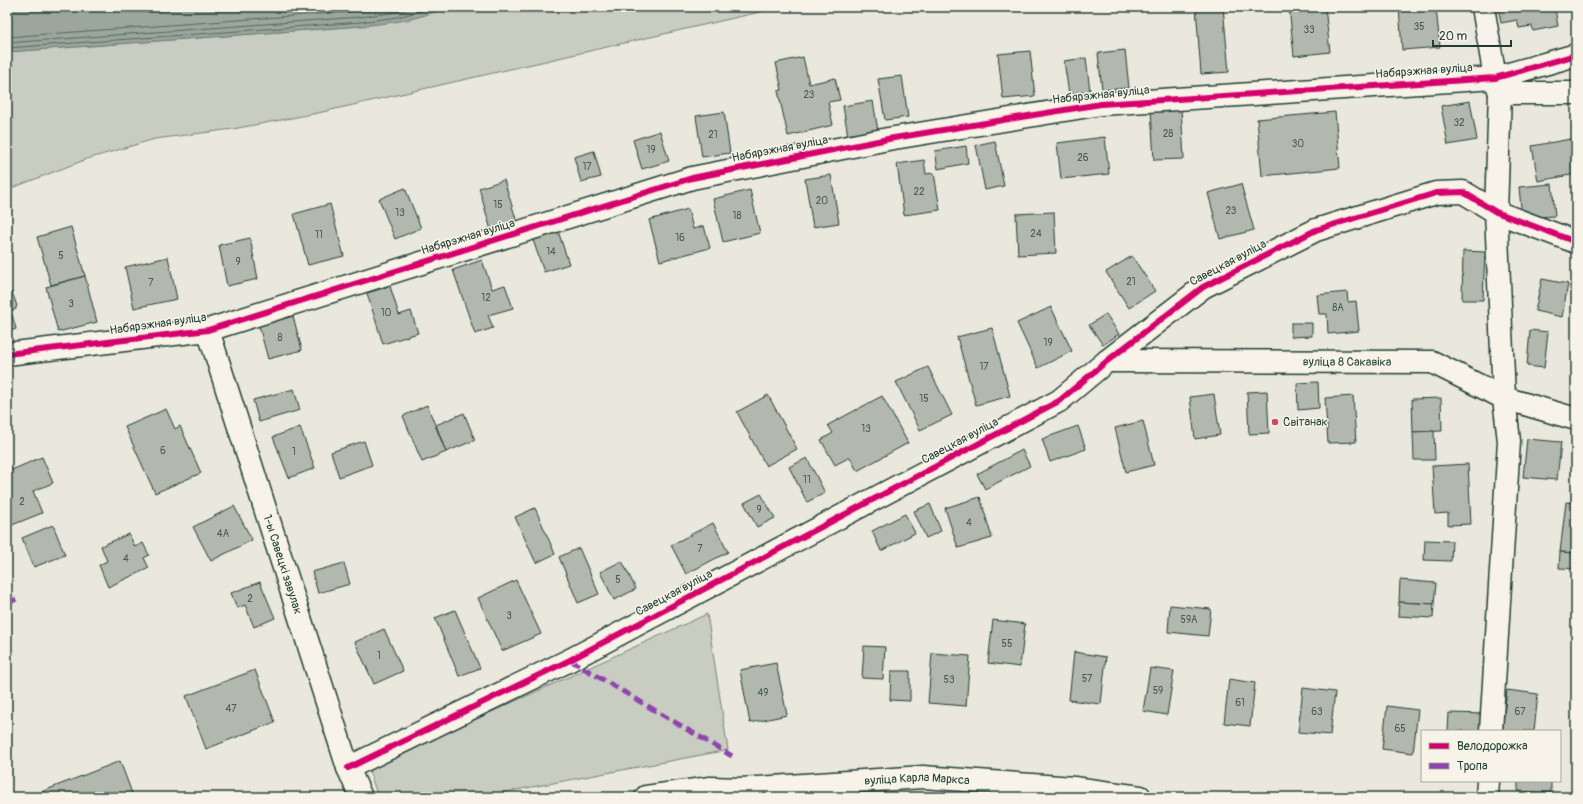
<svg xmlns="http://www.w3.org/2000/svg" width="1583" height="804" font-family="Pangolin,sans-serif">
	<rect width="100%" height="100%" fill="#eae8dd"/>
	<filter id="ink" filterUnits="userSpaceOnUse"><feTurbulence type="fractalNoise" baseFrequency=".025" numOctaves="2"/><feDisplacementMap in="SourceGraphic" scale="8" xChannelSelector="R" yChannelSelector="G"/><feConvolveMatrix kernelMatrix="1 2 1 2 8 2 1 2 1" color-interpolation-filters="sRGB"/></filter>
	<g filter="url(#ink)">
		<g fill="#c8ccc1" stroke="#74847a">
			<polygon points="445,7 782,7 318,113 233,129 155,139 87,159 7,190 7,52 361,26 435,12"/>
			<polygon points="707,614 728,750 479,797 378,797 368,768"/>
		</g>
		<path fill="#9ca69c" stroke="#6a7c72" d="M7,7H445C420,20 389,23 361,26L7,52Z"/>
		<g fill="none" stroke-linecap="round" stroke-linejoin="round">
			<g stroke="#51675e" stroke-width="1">
				<polyline points="7,37 360,11 392,7"/>
				<polyline points="7,43 360,17 397,12 418,7"/>
				<polyline points="7,48 361,22 398,17 436,7"/>
			</g>
		</g>
		<g fill="#b2b8ae" stroke="#1f3d34">
			<polygon points="1196,7 1223,7 1229,72 1201,74"/>
			<polygon points="1289,7 1325,7 1330,52 1294,56"/>
			<polygon points="1399,7 1436,7 1440,47 1402,50"/>
			<polygon points="1498,7 1565,7 1555,9 1558,26 1533,31 1532,26 1519,28 1517,20 1501,23"/>
			<polygon points="1125,50 1129,88 1102,90 1098,53"/>
			<polygon points="1030,51 1035,96 1003,99 998,54"/>
			<polygon points="803,57 809,84 835,78 840,100 828,102 833,125 788,136 778,91 782,90 776,63"/>
			<polygon points="1086,58 1090,91 1069,94 1064,61"/>
			<polygon points="902,76 908,117 885,120 878,79"/>
			<polygon points="873,101 878,131 848,136 843,106"/>
			<polygon points="1470,101 1477,140 1448,145 1441,106"/>
			<polygon points="1181,108 1184,159 1154,160 1151,110"/>
			<polygon points="724,112 730,153 702,157 696,116"/>
			<polygon points="1335,112 1340,168 1262,176 1257,119"/>
			<polygon points="660,131 669,161 642,169 633,140"/>
			<polygon points="1105,137 1109,174 1061,179 1057,143"/>
			<polygon points="1576,138 1576,174 1538,181 1532,146"/>
			<polygon points="995,141 1004,186 985,190 976,145"/>
			<polygon points="966,146 968,163 938,169 935,151"/>
			<polygon points="594,151 601,177 581,182 574,157"/>
			<polygon points="924,160 926,174 934,173 940,210 904,215 897,164"/>
			<polygon points="831,175 839,223 813,227 805,179"/>
			<polygon points="504,180 517,222 491,230 479,188"/>
			<polygon points="1241,184 1254,230 1220,239 1208,193"/>
			<polygon points="1552,184 1555,216 1522,218 1519,187"/>
			<polygon points="405,188 421,228 395,239 379,199"/>
			<polygon points="750,190 760,233 723,242 713,199"/>
			<polygon points="330,204 344,256 308,265 294,214"/>
			<polygon points="688,209 693,229 704,226 710,248 660,261 649,220"/>
			<polygon points="1054,212 1056,253 1018,255 1016,214"/>
			<polygon points="71,227 85,276 51,285 37,237"/>
			<polygon points="558,231 569,264 544,272 533,240"/>
			<polygon points="250,238 258,279 227,286 219,245"/>
			<polygon points="1463,251 1485,252 1483,300 1462,300"/>
			<polygon points="1132,256 1155,291 1129,308 1106,272"/>
			<polygon points="168,257 177,299 134,308 125,267"/>
			<polygon points="482,260 492,289 505,285 513,308 488,315 493,328 475,334 453,270"/>
			<polygon points="85,276 97,322 58,332 46,287"/>
			<polygon points="1542,279 1568,284 1562,317 1535,311"/>
			<polygon points="390,286 399,315 411,311 418,333 383,344 367,293"/>
			<polygon points="12,292 17,306 16,307 16,309 11,311 16,329 7,332 7,293"/>
			<polygon points="1347,292 1348,302 1356,301 1359,331 1328,334 1327,314 1319,314 1317,295"/>
			<polygon points="1051,307 1072,351 1038,368 1017,323"/>
			<polygon points="1106,314 1119,334 1103,345 1089,325"/>
			<polygon points="293,316 302,350 268,359 259,326"/>
			<polygon points="1291,323 1312,323 1312,336 1291,337"/>
			<polygon points="992,328 1010,396 976,405 957,337"/>
			<polygon points="1530,330 1548,332 1544,368 1527,366"/>
			<polygon points="928,367 952,415 920,430 896,382"/>
			<polygon points="1318,382 1319,408 1298,410 1297,383"/>
			<polygon points="294,389 300,410 259,422 253,400"/>
			<polygon points="1267,391 1269,433 1249,434 1247,392"/>
			<polygon points="1214,394 1220,435 1195,439 1190,397"/>
			<polygon points="768,395 797,449 766,466 737,412"/>
			<polygon points="882,396 908,443 857,471 850,457 835,465 821,440 833,433 828,425"/>
			<polygon points="1353,396 1356,442 1328,443 1325,398"/>
			<polygon points="1441,398 1442,431 1413,432 1412,399"/>
			<polygon points="427,405 446,452 422,462 403,416"/>
			<polygon points="166,409 175,429 180,426 201,473 155,493 125,427"/>
			<polygon points="464,413 475,440 446,452 436,425"/>
			<polygon points="1143,421 1154,465 1126,472 1115,428"/>
			<polygon points="1078,426 1086,449 1050,462 1042,439"/>
			<polygon points="300,427 315,468 289,478 273,437"/>
			<polygon points="1434,431 1435,460 1414,460 1413,432"/>
			<polygon points="1527,439 1561,442 1557,480 1523,477"/>
			<polygon points="364,441 372,465 339,477 331,452"/>
			<polygon points="1022,450 1030,466 985,489 977,474"/>
			<polygon points="42,457 53,483 33,491 42,513 7,527 7,472"/>
			<polygon points="807,458 825,493 807,502 789,467"/>
			<polygon points="1468,464 1471,524 1448,525 1448,513 1435,514 1432,466"/>
			<polygon points="761,494 775,518 757,527 744,503"/>
			<polygon points="980,497 992,538 958,548 945,508"/>
			<polygon points="1566,502 1576,503 1576,553 1560,552"/>
			<polygon points="930,504 941,531 926,538 914,511"/>
			<polygon points="234,506 252,540 211,561 193,527"/>
			<polygon points="535,508 555,554 536,563 515,517"/>
			<polygon points="905,514 915,533 881,551 872,531"/>
			<polygon points="713,523 728,552 686,574 671,545"/>
			<polygon points="53,525 65,555 34,567 22,538"/>
			<polygon points="129,534 135,547 143,543 149,555 144,558 149,568 108,587 99,565 107,561 101,546"/>
			<polygon points="1425,540 1452,541 1451,561 1424,560"/>
			<polygon points="579,548 599,594 578,603 559,557"/>
			<polygon points="1560,552 1576,553 1576,569 1559,568"/>
			<polygon points="622,561 636,589 614,600 600,572"/>
			<polygon points="344,563 350,584 318,593 312,572"/>
			<polygon points="516,580 541,634 502,651 478,598"/>
			<polygon points="1400,580 1436,583 1434,604 1399,602"/>
			<polygon points="260,582 275,618 254,627 245,605 237,608 231,593"/>
			<polygon points="1399,602 1434,604 1433,618 1398,616"/>
			<polygon points="1170,605 1211,609 1208,636 1168,632"/>
			<polygon points="455,610 480,668 459,676 435,618"/>
			<polygon points="993,620 1025,624 1020,667 988,663"/>
			<polygon points="384,629 403,671 374,684 355,642"/>
			<polygon points="864,646 885,647 883,679 862,678"/>
			<polygon points="1074,652 1106,657 1101,704 1069,700"/>
			<polygon points="932,653 970,656 966,706 928,703"/>
			<polygon points="776,663 787,715 750,723 740,670"/>
			<polygon points="1150,668 1174,671 1167,715 1143,711"/>
			<polygon points="255,670 275,722 206,749 186,696"/>
			<polygon points="891,671 910,671 910,701 890,700"/>
			<polygon points="1229,679 1255,683 1250,726 1224,723"/>
			<polygon points="1303,688 1335,692 1330,735 1298,732"/>
			<polygon points="1507,690 1538,694 1534,731 1502,731"/>
			<polygon points="1387,706 1418,710 1413,753 1382,749"/>
			<polygon points="1449,713 1487,714 1486,731 1448,731"/>
			<polygon points="120,761 133,796 130,797 42,797 41,792"/>
			<polygon points="1518,781 1551,781 1551,793 1518,791"/>
		</g>
		<g fill="none" stroke-linecap="round" stroke-linejoin="round">
			<defs>
				<g id="street">
					<polyline points="1483,7 1495,78 1500,93 1496,212 1504,398 1509,441 1491,731"/>
					<polyline points="1500,93 1576,93"/>
					<path id="s1" d="M208,330L348,768L361,797"/>
					<polyline points="7,354 208,330 692,178 888,139 1101,104 1495,78 1576,55"/>
					<path id="s2" d="M1107,361L1432,362L1504,398L1576,419"/>
					<polyline points="348,768 570,660 1059,401 1107,361 1203,287 1316,230 1436,193 1463,192 1496,212 1576,242"/>
					<polyline points="1487,797 1488,781"/>
				</g>
				<g id="secondary">
					<path id="s3" d="M646,797L710,788L741,789L923,777L1074,788L1140,797"/>
				</g>
			</defs>
			<use href="#street" stroke="#1f3d34" stroke-width="25"/>
			<use href="#secondary" stroke="#1f3d34" stroke-width="25"/>
			<use href="#street" stroke="#f7f3e8" stroke-width="22"/>
			<use href="#secondary" stroke="#f7f3e8" stroke-width="22"/>
			<g stroke="#8e44ad" stroke-width="5" stroke-dasharray="10 5" stroke-linecap="butt">
				<polyline points="7,603 17,599"/>
				<polyline points="570,660 732,756"/>
			</g>
			<defs>
				<g id="cycleway">
					<polyline points="7,354 208,330 692,178 888,139 1101,104 1495,78 1576,55"/>
					<polyline points="348,768 570,660 1059,401 1107,361 1203,287 1316,230 1436,193 1463,192 1496,212 1576,242"/>
				</g>
			</defs>
			<use href="#cycleway" stroke="#f7f3e8" stroke-width="8"/>
			<use href="#cycleway" stroke="#d6006c" stroke-width="6"/>
		</g>
	</g>
	<circle fill="#d1495b" stroke="#f7f3e8" stroke-width="1.5" cx="1275" cy="422" r="4"/>
	<g text-anchor="middle" dominant-baseline="central" stroke-width="3" stroke-linejoin="round" paint-order="stroke">
		<g font-size="10" fill="#445c52">
			<text x="1419" y="27">35</text>
			<text x="1309" y="30">33</text>
			<text x="809" y="95">23</text>
			<text x="1459" y="123">32</text>
			<text x="1168" y="134">28</text>
			<text x="713" y="135">21</text>
			<text x="1298" y="144">30</text>
			<text x="651" y="150">19</text>
			<text x="1083" y="158">26</text>
			<text x="587" y="167">17</text>
			<text x="919" y="192">22</text>
			<text x="822" y="201">20</text>
			<text x="498" y="205">15</text>
			<text x="1231" y="211">23</text>
			<text x="400" y="213">13</text>
			<text x="737" y="216">18</text>
			<text x="1036" y="234">24</text>
			<text x="319" y="235">11</text>
			<text x="680" y="238">16</text>
			<text x="551" y="252">14</text>
			<text x="61" y="256">5</text>
			<text x="238" y="262">9</text>
			<text x="1131" y="282">21</text>
			<text x="151" y="283">7</text>
			<text x="486" y="298">12</text>
			<text x="71" y="304">3</text>
			<text x="1338" y="308">8А</text>
			<text x="386" y="313">10</text>
			<text x="280" y="338">8</text>
			<text x="1048" y="343">19</text>
			<text x="984" y="367">17</text>
			<text x="924" y="399">15</text>
			<text x="866" y="429">13</text>
			<text x="163" y="451">6</text>
			<text x="294" y="452">1</text>
			<text x="807" y="480">11</text>
			<text x="22" y="502">2</text>
			<text x="759" y="510">9</text>
			<text x="969" y="523">4</text>
			<text x="223" y="534">4А</text>
			<text x="700" y="549">7</text>
			<text x="126" y="559">4</text>
			<text x="618" y="580">5</text>
			<text x="250" y="599">2</text>
			<text x="509" y="616">3</text>
			<text x="1189" y="620">59А</text>
			<text x="1007" y="644">55</text>
			<text x="379" y="656">1</text>
			<text x="1087" y="679">57</text>
			<text x="949" y="680">53</text>
			<text x="1158" y="691">59</text>
			<text x="763" y="693">49</text>
			<text x="1240" y="703">61</text>
			<text x="231" y="709">47</text>
			<text x="1317" y="712">63</text>
			<text x="1520" y="712">67</text>
			<text x="1400" y="729">65</text>
		</g>
		<g font-size="12" fill="#1f3d34" stroke="#f7f3e8">
			<text transform="translate(1424 71) rotate(-4)">Набярэжная вуліца</text>
			<text transform="translate(1101 95) rotate(-6)">Набярэжная вуліца</text>
			<text transform="translate(780 149) rotate(-11)">Набярэжная вуліца</text>
			<text transform="translate(468 237) rotate(-17)">Набярэжная вуліца</text>
			<text transform="translate(1228 263) rotate(-28)">Савецкая вуліца</text>
			<text transform="translate(158 324) rotate(-8)">Набярэжная вуліца</text>
			<text stroke="none"><textPath href="#s2" startOffset="240">вуліца 8 Сакавіка</textPath></text>
			<text transform="translate(960 441) rotate(-28)">Савецкая вуліца</text>
			<text stroke="none"><textPath href="#s1" startOffset="246">1-ы Савецкі завулак</textPath></text>
			<text transform="translate(674 593) rotate(-28)">Савецкая вуліца</text>
			<text stroke="none"><textPath href="#s3" startOffset="272">вуліца Карла Маркса</textPath></text>
		</g>
		<g font-size="12" fill="#1f3d34" stroke="#f7f3e8" text-anchor="start">
			<text x="1283" y="422">Світанак</text>
		</g>
	</g>
	<rect width="1583" height="804" fill="none" stroke="#f7f3e8" stroke-width="24"/>
	<rect x="12" y="12" width="1559" height="780" fill="none" stroke="#1f3d34" stroke-width="1.5" filter="url(#ink)"/>
	<rect x="1421" y="730" width="140" height="52" fill="#f7f3e8" stroke="#a1aaa0"/>
	<rect x="1429" y="743" width="20" height="6" fill="#d6006c" stroke="#a1aaa0"/>
	<text x="1457" y="750" font-size="12" fill="#1f3d34">Велодорожка</text>
	<rect x="1429" y="763" width="20" height="6" fill="#8e44ad" stroke="#a1aaa0"/>
	<text x="1457" y="770" font-size="12" fill="#1f3d34">Тропа</text>
	<path d="M1433 40v6h78v-6" fill="none" stroke="#1f3d34" stroke-width="2"/>
	<text x="1439" y="40" font-size="12" fill="#1f3d34" stroke="#f7f3e8" stroke-width="3" paint-order="stroke">20 m</text>
</svg>
